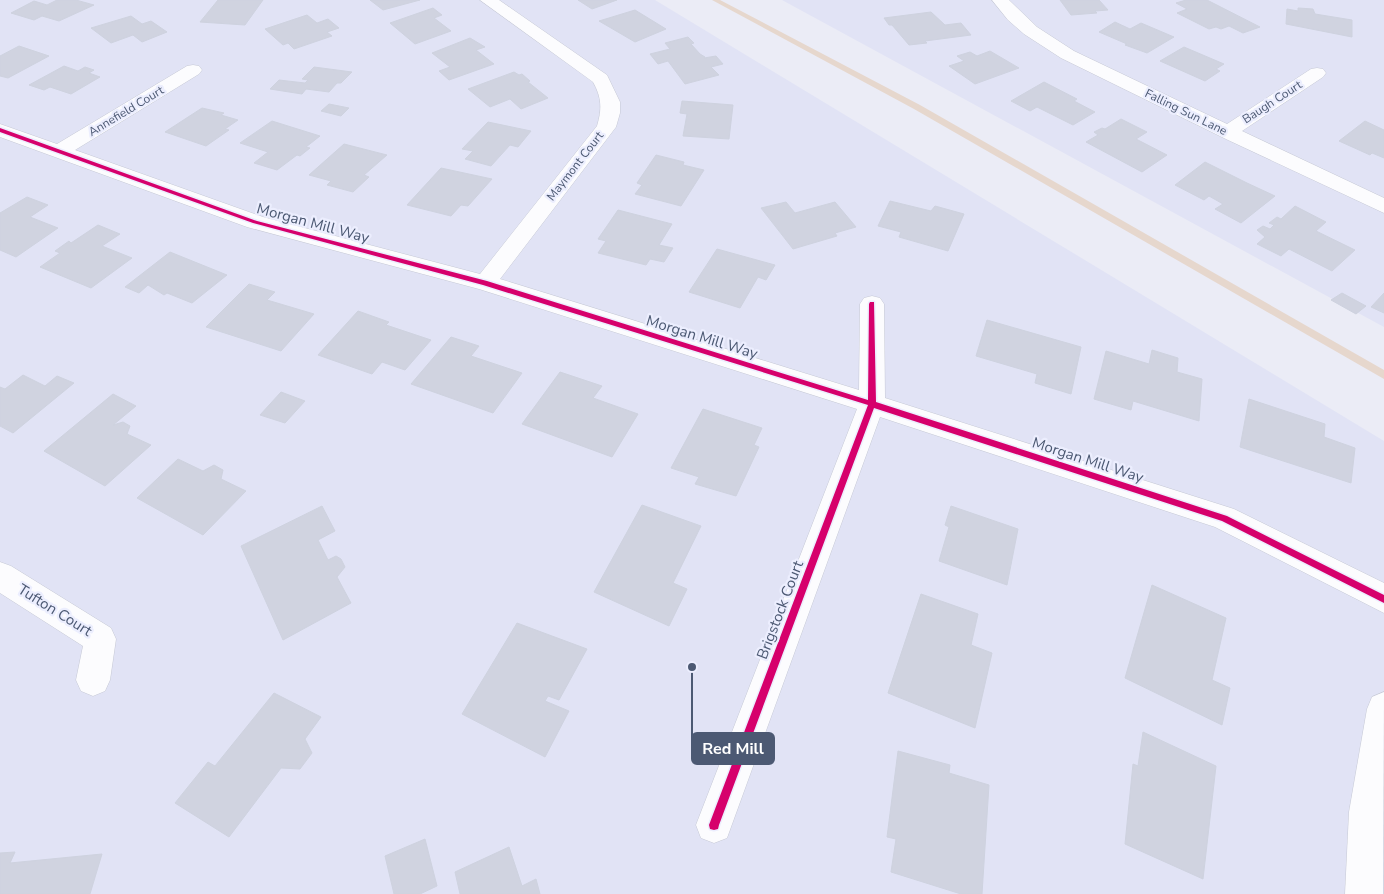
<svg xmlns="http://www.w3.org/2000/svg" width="1384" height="894" font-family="'Nunito Sans',sans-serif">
	<rect width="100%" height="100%" fill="#ebecf6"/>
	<g fill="#e1e3f5">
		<polygon points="0,0 655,0 1384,441 1384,894 0,894"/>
		<polygon points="782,0 1384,0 1384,327"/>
	</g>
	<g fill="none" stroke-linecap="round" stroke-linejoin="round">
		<polygon fill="#e6d7cd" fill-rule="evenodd" points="712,0 720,0 920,105 1384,370 1384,379 914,109"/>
	</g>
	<g fill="#d0d3e0" stroke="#ced2df">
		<polygon points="57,0 76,0 94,5 59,21 42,16 34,20 11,13 34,1 47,5"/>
		<polygon points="218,0 263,0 245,25 200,22"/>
		<polygon points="370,0 420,0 383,10"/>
		<polygon points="578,0 617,0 592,9"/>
		<polygon points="1060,0 1099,0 1108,10 1095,11 1097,13 1071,15"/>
		<polygon points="1186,0 1207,0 1260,27 1243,33 1229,26 1221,29 1216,27 1209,29 1177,13 1187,9 1176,3"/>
		<polygon points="433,8 442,15 434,18 451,31 415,44 390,23"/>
		<polygon points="1298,8 1313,9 1315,14 1352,20 1352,37 1286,24 1287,9 1298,11"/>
		<polygon points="635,10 666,29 635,42 599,21"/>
		<polygon points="931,12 945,25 961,23 971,35 925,41 927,43 909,45 892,25 889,25 884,18"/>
		<polygon points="307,15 317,23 328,19 339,28 327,32 332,36 294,49 288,43 283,45 265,29"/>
		<polygon points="131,16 142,24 151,21 167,32 142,42 133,35 111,43 91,28"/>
		<polygon points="1115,22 1130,29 1141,23 1174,37 1147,53 1125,45 1127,44 1099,32"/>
		<polygon points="688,37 694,43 691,44 700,54 705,57 704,58 716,56 723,64 711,67 719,75 685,84 668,61 658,64 650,54 670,49 665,43"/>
		<polygon points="470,38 485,47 476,50 494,64 449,80 439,71 450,67 432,53"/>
		<polygon points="19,46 49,56 8,78 0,76 0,56"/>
		<polygon points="1184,47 1224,64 1216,69 1220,71 1205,81 1160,61"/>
		<polygon points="990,51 1019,68 975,84 949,66 964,61 957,56 970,52 977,56"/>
		<polygon points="64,66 78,71 85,67 94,70 89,73 100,77 71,94 50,87 44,90 29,85"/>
		<polygon points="314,67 352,72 341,83 337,83 329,92 306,89 302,94 270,89 279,80 305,83 308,80 302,79"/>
		<polygon points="514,72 519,75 522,74 530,81 528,82 548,98 521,109 510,99 490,107 468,89"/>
		<polygon points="1044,82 1077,99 1074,101 1095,112 1073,125 1037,107 1030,111 1011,101"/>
		<polygon points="682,101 733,105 729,139 683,136 687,114 680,113"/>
		<polygon points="329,104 349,108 341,116 321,111"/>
		<polygon points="202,108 224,113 221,115 238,120 225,129 229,130 206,146 165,132"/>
		<polygon points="1121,119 1147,132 1136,139 1167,155 1142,172 1086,142 1098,135 1094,132 1102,128 1105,129"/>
		<polygon points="272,121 320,136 306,147 310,148 300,156 297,155 277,170 254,163 268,152 240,143"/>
		<polygon points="1365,121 1384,130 1384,158 1372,153 1370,155 1339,141"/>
		<polygon points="488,122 531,131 518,147 510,145 491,166 465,159 473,151 462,149"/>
		<polygon points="344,144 387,155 364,175 369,177 353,192 327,185 331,181 309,175"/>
		<polygon points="656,155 684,162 683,165 704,170 681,206 635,194 642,185 637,183"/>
		<polygon points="1205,162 1247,183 1275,196 1241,223 1215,209 1223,204 1209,196 1204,200 1175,185"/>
		<polygon points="441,168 492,179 468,206 461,205 451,216 407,205"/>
		<polygon points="27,197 48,205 30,217 58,228 16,257 0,250 0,213"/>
		<polygon points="890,201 931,211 935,206 964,214 948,251 899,237 901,232 878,226"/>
		<polygon points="786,202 795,213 835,202 856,227 835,233 837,236 793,249 761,208"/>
		<polygon points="1295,206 1326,222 1316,231 1355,250 1332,271 1289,249 1281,256 1257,244 1265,237 1257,230 1263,226 1270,229 1274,225 1269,223 1277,217 1281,219"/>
		<polygon points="618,210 672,224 659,245 673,248 664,262 650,259 646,265 598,253 606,241 598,239"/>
		<polygon points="98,225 120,234 102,246 132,258 91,288 40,267 60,253 55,251 69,241 71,243"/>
		<polygon points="717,249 775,265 766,280 758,277 740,308 689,292"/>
		<polygon points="170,252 227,275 192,303 167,293 164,295 148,285 139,293 125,287"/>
		<polygon points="249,284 275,292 267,300 314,314 281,351 206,327"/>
		<polygon points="1342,293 1366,306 1356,314 1331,300"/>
		<polygon points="1384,293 1384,313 1371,307"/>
		<polygon points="358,311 389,322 386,325 431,340 405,370 382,362 372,374 318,355"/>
		<polygon points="987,320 1081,347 1071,394 1035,383 1037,374 976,356"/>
		<polygon points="451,337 479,346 471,356 522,373 493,413 411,384"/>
		<polygon points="1152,350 1178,358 1177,372 1202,379 1199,421 1133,401 1131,410 1094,399 1106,351 1149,364"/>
		<polygon points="560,372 602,386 593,398 638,414 612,457 522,424"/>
		<polygon points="23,375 45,386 57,376 74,383 13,433 0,426 0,387 5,389"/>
		<polygon points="281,392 305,401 285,423 260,415"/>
		<polygon points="113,394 136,406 113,425 123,422 130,426 127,434 151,445 105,486 44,451"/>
		<polygon points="1249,399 1325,424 1324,437 1355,448 1351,483 1240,447"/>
		<polygon points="703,409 762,428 754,445 759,447 736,496 695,484 699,477 671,468"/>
		<polygon points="178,459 203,471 214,465 223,470 221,479 246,491 203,535 137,498"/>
		<polygon points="642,505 701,526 673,583 687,589 669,626 594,592"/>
		<polygon points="322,506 335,531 318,540 328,560 336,556 341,559 345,567 337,577 351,603 283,640 241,546"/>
		<polygon points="951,506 1018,529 1007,585 939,561 949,527 945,525"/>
		<polygon points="1152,585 1226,618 1212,680 1230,688 1222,725 1125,678"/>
		<polygon points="921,594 978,614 971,645 992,653 975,728 888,693"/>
		<polygon points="517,623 587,649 559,700 548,696 545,701 569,711 545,757 462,714"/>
		<polygon points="274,693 321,717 305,739 312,753 300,769 281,768 229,837 175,803 208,762 215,766"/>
		<polygon points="1143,732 1216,766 1203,879 1125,844 1133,764 1138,766"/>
		<polygon points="898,751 950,765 949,773 989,785 982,894 961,894 891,872 896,839 887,837"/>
		<polygon points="425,839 437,886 420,894 394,894 385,856"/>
		<polygon points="509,847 522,886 536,879 540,894 460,894 455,872"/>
		<polygon points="15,852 10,863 102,854 90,894 0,894 0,853"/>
	</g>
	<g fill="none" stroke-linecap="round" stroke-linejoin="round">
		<defs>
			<g id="minor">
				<path d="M480,0H499L607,75L620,102V113L616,127L500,279L859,390L860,304L864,298L872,296L880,298L884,304L885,398L1234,509L1384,583V613L1215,527L880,417L727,838L714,843L701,838L696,825L857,409L479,289L247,227L0,137V124L57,144L187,66L193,65L199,66L202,70L199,74L75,150L263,217L480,274L597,126C602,109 602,98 593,82Z"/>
				<polygon points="992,0 1009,0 1037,27 1074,51 1227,124 1311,69 1317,68 1323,69 1326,73 1323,77 1242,131 1384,198 1384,213 1228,140 1061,58 1024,34 1008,20"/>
				<polygon points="0,562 11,566 111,628 116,639 110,680 105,691 93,696 81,691 76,680 83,646 0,593"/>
				<polygon points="1384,692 1383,894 1345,894 1349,812 1367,709 1372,697"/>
			</g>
		</defs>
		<use href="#minor" stroke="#c6c9d5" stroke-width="1"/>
		<use href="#minor" fill="#fcfcfe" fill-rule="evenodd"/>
		<defs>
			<polygon id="cycleway" points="0,128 257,221 487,281 868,400 869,304 870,302 874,302 876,402 1227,516 1384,595 1384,603 1222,521 874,408 719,825 718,829 714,830 710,829 709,825 868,405 483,285 253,223 0,132"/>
		</defs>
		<use href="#cycleway" stroke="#eceefe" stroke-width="3"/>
		<use href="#cycleway" fill="#d6006c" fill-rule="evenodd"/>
	</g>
	<g text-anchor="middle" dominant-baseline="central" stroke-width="4.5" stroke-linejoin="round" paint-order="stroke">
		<g font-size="12" fill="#4c5973" stroke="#eceefe">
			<text transform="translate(1272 102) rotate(-33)">Baugh Court</text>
			<text transform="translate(126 111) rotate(-31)">Annefield Court</text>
			<text transform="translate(1186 112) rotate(26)">Falling Sun Lane</text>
			<text transform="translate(575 166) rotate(-52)">Maymont Court</text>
		</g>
		<g font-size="15" fill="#4c5973" stroke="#eceefe">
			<text transform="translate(313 223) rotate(15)">Morgan Mill Way</text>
			<text transform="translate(702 337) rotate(17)">Morgan Mill Way</text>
			<text transform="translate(1088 460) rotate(18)">Morgan Mill Way</text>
			<text transform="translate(55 610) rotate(32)">Tufton Court</text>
			<text transform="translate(780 610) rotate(-69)">Brigstock Court</text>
		</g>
	</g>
	<path fill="none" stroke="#4c5973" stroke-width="2" d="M692 667L692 749"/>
	<circle fill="#4c5973" stroke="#eceefe" stroke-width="2" cx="692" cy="667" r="5"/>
	<rect fill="#4c5973" stroke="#4c5973" stroke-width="2" x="692" y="733" width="82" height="31" rx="5"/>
	<g font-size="16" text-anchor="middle" font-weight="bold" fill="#fff">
		<text x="733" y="754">Red Mill</text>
	</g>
</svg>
